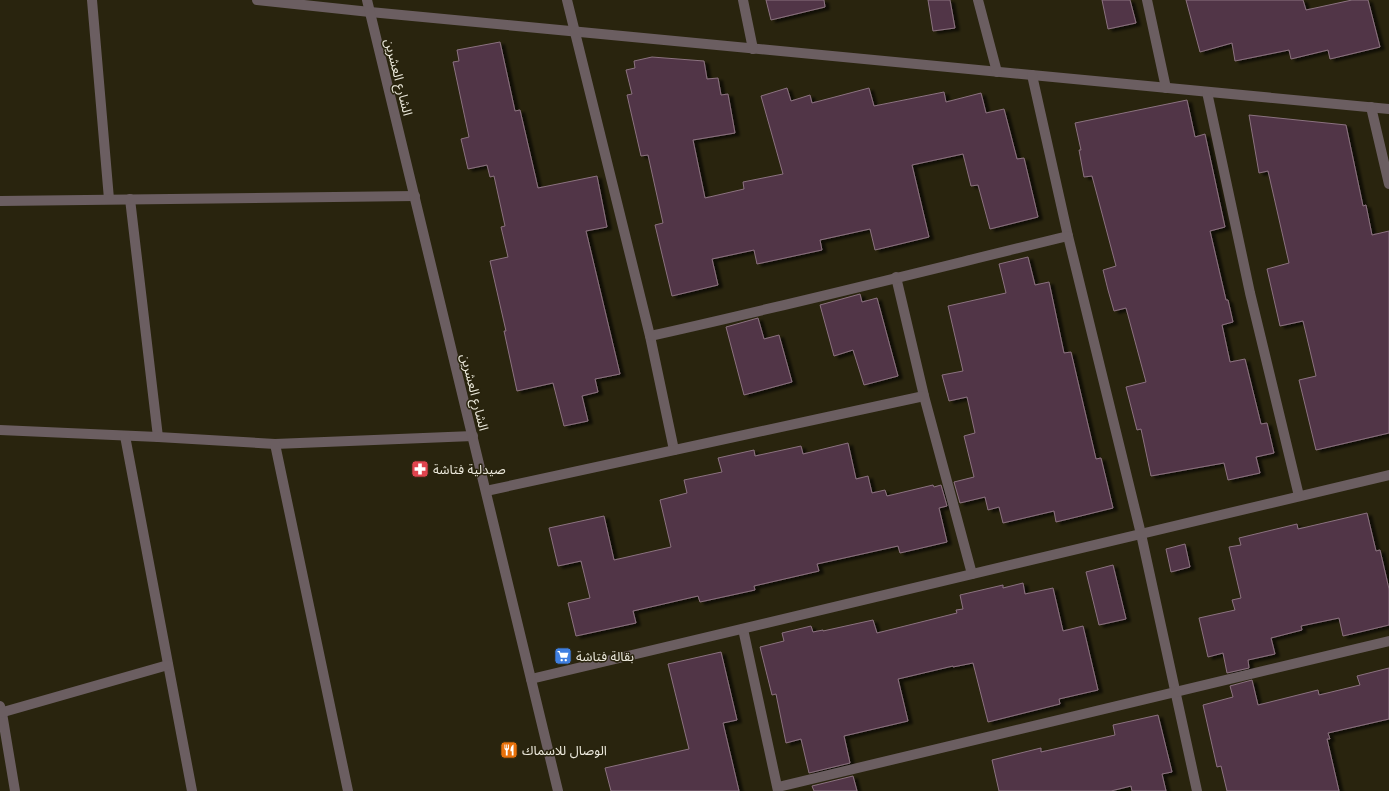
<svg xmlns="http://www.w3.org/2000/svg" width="1389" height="791" font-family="Inter,'Noto Sans Arabic',sans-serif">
	<defs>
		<filter id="shadow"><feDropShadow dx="4.5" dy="2.5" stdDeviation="1" flood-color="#0009"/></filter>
	</defs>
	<rect width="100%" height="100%" fill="#29240e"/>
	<g fill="#513546" stroke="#8b7280" filter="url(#shadow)">
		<polygon points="766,0 824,0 825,7 771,20"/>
		<polygon points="928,0 950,0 955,28 933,31"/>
		<polygon points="1102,0 1130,0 1136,23 1108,29"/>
		<polygon points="1186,0 1303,0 1306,10 1352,0 1368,0 1380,47 1330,59 1328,50 1291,59 1289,50 1235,61 1232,43 1200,52"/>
		<polygon points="500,42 515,111 520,110 538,188 597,176 607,227 586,231 620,374 595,379 598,392 582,396 588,421 564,426 553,383 517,391 504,331 506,331 490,261 508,257 501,227 505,226 494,176 490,177 487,165 468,169 461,139 469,137 453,62 459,61 457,50"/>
		<polygon points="652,57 704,61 707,79 718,78 721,95 728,94 735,133 693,140 705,198 744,189 743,182 783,174 761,96 787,88 791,101 810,95 812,103 869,88 874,106 944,92 946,102 981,93 986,113 1004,109 1017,159 1024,158 1038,217 990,229 978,185 971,186 963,154 912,165 929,237 875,250 870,229 820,240 822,250 757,264 754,250 712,259 718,285 672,296 655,225 663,223 648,155 641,156 627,95 632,94 626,70 635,68 634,61"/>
		<polygon points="1187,100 1195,137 1205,134 1225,227 1210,231 1226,300 1228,300 1233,322 1222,325 1230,362 1245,359 1261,424 1267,423 1274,453 1256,457 1260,473 1228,480 1224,463 1151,476 1141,429 1137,430 1126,387 1146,382 1126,308 1114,311 1108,290 1103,270 1116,266 1092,176 1084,177 1079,150 1081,150 1075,123"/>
		<polygon points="1249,115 1346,125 1363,206 1366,205 1372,235 1389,231 1389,433 1316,450 1299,380 1316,376 1303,321 1280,326 1267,269 1289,263 1268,171 1259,173"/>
		<polygon points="1028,257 1035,285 1049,282 1064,353 1071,352 1096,459 1101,458 1113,508 1056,522 1054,511 1003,523 999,507 988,510 985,497 960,503 954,482 974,477 964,436 975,433 967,397 949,401 942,375 963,371 948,306 1006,293 999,264"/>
		<polygon points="860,294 862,302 877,298 898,376 864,385 853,350 834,356 820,305"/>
		<polygon points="758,318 764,339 779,335 792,382 744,395 726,327"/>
		<polygon points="848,443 856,479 868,476 872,493 885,490 887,496 933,485 934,487 941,485 947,506 939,508 947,542 900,553 898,546 817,564 819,571 754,586 755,590 700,602 698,596 633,611 636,623 576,636 568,603 590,598 581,561 558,566 549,528 604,516 614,560 671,547 660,500 687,493 684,480 722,472 718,458 754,450 755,456 801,446 803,454"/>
		<polygon points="1367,513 1376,551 1380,550 1389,589 1389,625 1343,636 1339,618 1301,626 1302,630 1271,638 1275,654 1248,660 1249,668 1227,673 1223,653 1208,657 1199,618 1235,610 1232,600 1241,598 1229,547 1241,545 1239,538 1297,524 1298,529"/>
		<polygon points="1185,544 1190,567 1171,572 1166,549"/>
		<polygon points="1113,565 1126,619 1099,625 1086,572"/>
		<polygon points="1023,583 1025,594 1053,588 1063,631 1083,626 1098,690 1059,699 1060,704 988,722 973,663 953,667 953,666 898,679 908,721 844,736 850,763 809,773 801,739 786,743 776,694 772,695 760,647 784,641 782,633 811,626 813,632 823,630 823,631 873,620 877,633 957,613 956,610 963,609 960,595 1003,585 1003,588"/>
		<polygon points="721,652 737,720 723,723 739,791 611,791 605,768 689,749 668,664"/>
		<polygon points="1389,668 1389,719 1328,733 1330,739 1327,739 1339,791 1227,791 1221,766 1217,767 1203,705 1233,697 1230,686 1252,680 1258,705 1318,690 1319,695 1360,685 1357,676"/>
		<polygon points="1158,715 1172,772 1162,774 1166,791 1132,791 1131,786 1111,791 999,791 992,760 1041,748 1041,752 1115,735 1113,725"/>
		<polygon points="853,776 857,791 814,791 812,786"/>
	</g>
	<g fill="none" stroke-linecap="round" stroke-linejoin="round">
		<g stroke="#6b5e61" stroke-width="10">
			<polyline points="92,0 109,199"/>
			<polyline points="257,0 370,12 1389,109"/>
			<polyline points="567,0 650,336 674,450"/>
			<polyline points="743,0 753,49"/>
			<polyline points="978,0 997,72"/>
			<polyline points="1147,0 1166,88"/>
			<polyline points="1032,75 1068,236 1141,534 1197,791"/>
			<polyline points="1207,92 1250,293 1299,496"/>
			<polyline points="1371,107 1389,184"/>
			<polyline points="130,199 158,437"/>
			<polyline points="0,201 415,196"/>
			<polyline points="896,277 924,396 972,574"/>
			<path d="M650,336C790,305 928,270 1068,236"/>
			<polyline points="0,430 158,437 275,444 473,436"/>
			<polyline points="125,436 192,791"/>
			<polyline points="275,444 348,791"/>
			<polyline points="486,491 924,396"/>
			<polyline points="743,629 778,791"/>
			<polyline points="531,679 1389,475"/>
			<polyline points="0,706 2,713 15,791"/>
			<polyline points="0,713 168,665"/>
			<polyline points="778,787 1389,641"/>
		</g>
		<polyline stroke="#6b5e61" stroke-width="10" points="367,0 558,791"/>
	</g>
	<defs>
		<symbol id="pharmacy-square" viewBox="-11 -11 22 22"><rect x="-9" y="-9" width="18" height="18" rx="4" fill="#e0444e" stroke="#29240e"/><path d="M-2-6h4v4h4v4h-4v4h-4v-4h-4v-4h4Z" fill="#fff"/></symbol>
		<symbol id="supermarket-square" viewBox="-11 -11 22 22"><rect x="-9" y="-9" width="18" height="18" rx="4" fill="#3f7fe0" stroke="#29240e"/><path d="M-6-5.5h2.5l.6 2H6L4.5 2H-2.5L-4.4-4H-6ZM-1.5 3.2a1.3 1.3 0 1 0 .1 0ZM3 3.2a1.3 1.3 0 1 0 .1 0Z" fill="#fff"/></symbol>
		<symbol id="restaurant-square" viewBox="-11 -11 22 22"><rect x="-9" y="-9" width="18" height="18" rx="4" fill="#e8710a" stroke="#29240e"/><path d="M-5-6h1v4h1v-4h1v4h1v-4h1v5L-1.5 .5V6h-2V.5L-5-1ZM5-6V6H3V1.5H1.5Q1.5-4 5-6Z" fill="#fff"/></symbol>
	</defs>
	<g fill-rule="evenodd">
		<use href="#pharmacy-square" x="410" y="459" width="20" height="20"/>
		<use href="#supermarket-square" x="553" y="646" width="20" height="20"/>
		<use href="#restaurant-square" x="499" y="740" width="20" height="20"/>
	</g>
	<g text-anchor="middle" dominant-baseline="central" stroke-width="3" stroke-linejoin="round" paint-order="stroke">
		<g font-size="13" fill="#edeadd" stroke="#29240e">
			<text transform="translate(399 77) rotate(76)">الشارع العشرين</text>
			<text transform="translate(475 392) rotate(76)">الشارع العشرين</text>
		</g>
		<g font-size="13" fill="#edeadd" stroke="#29240e" text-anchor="start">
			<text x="433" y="469">صيدلية فتاشة</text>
			<text x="576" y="656">بقالة فتاشة</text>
			<text x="522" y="750">الوصال للاسماك</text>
		</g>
	</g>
</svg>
